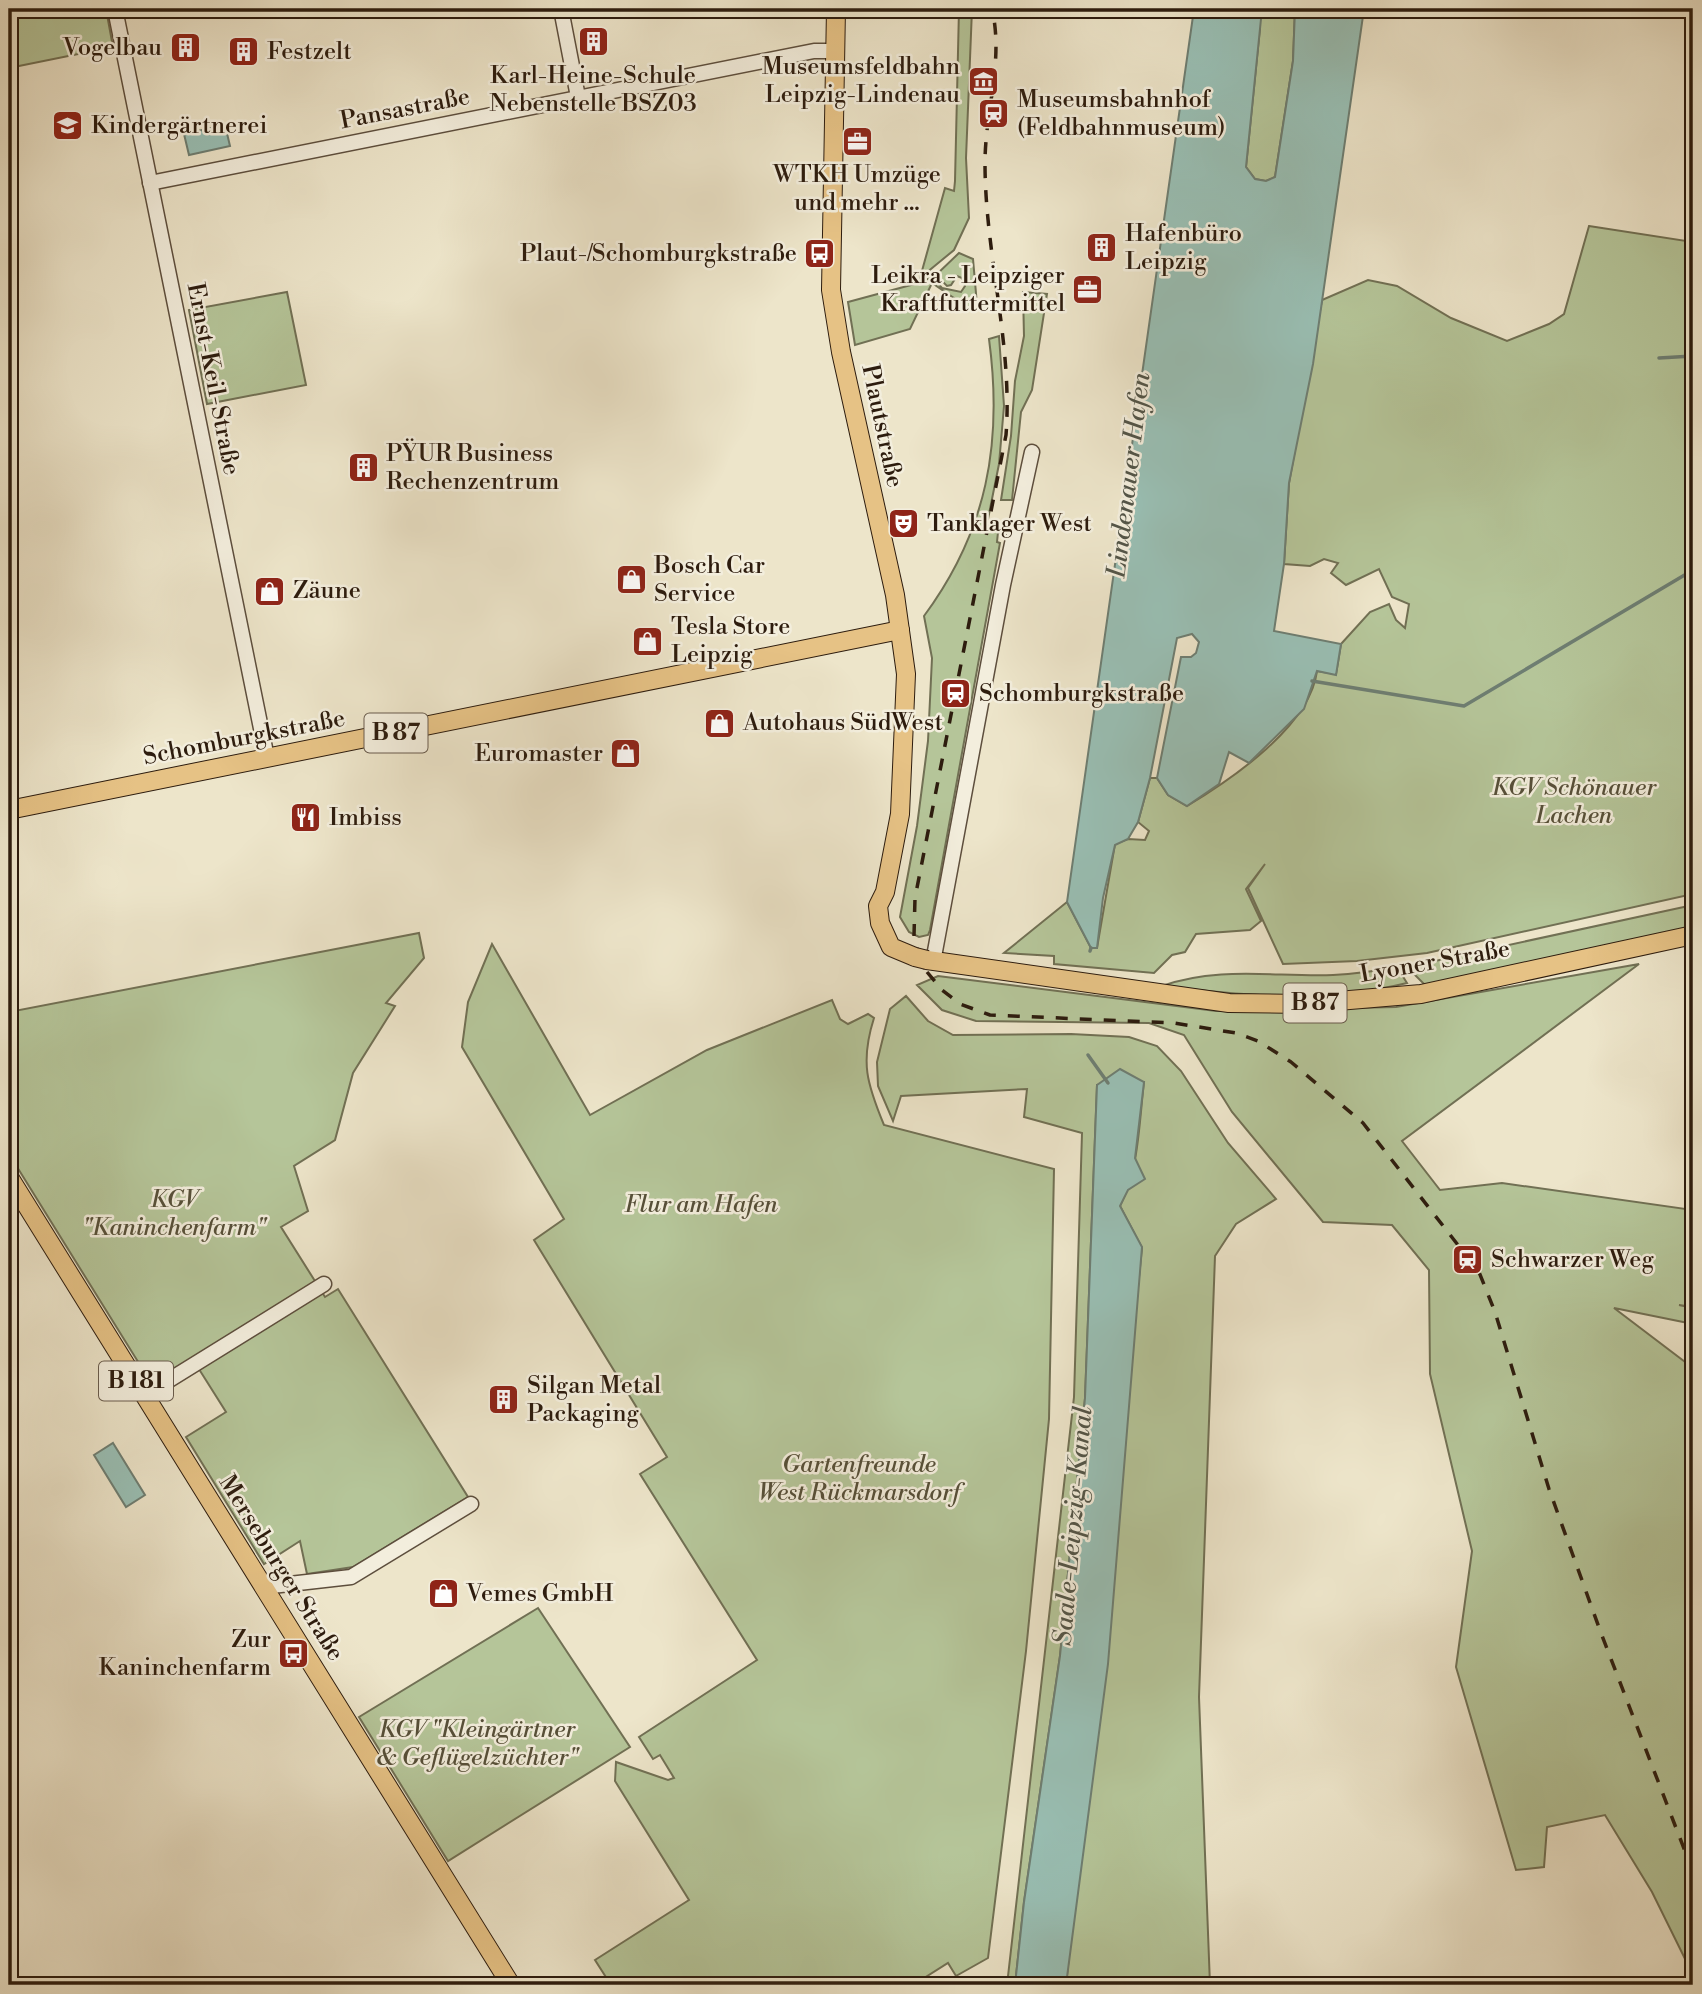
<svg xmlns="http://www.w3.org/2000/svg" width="1702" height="1994" font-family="'Libre Bodoni',serif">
	<rect width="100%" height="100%" fill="#ede5ca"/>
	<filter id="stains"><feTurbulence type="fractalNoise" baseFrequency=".00286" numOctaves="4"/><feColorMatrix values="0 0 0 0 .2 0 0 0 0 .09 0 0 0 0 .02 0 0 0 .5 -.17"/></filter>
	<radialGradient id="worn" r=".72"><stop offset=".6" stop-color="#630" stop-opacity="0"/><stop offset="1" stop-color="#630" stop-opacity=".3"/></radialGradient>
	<g fill="#b5c599" stroke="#717054" stroke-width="2">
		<polygon points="9,9 106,9 113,47 9,68"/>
		<polygon points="959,9 972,9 966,158 969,218 954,250 920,278 945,188 954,191 955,181"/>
		<polygon points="1226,9 1295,9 1293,61 1275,177 1266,181 1255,179 1246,167 1260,28"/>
		<path d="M1589,226L1693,242V894L1427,953L1357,961L1283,964L1248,888L1265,864L1246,889L1261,921L1250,930L1196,934L1185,952L1172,955L1154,973L1054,964V956L1004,953L1067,902L1091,948H1097L1115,844L1128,839L1145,840L1149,831L1138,822L1150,778H1157L1168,795L1187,806C1232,779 1310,726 1317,671L1336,674L1341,644L1370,612L1389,604L1396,620L1405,628L1409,604L1392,597L1379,569L1346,585L1331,573L1338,563L1324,559L1310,566L1284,564L1289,483L1322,300L1368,280L1397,286L1451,318L1507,341L1549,324L1564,314Z"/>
		<polygon points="959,253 973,259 977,305 970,309 932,283 910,329 855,345 848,302 922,282 932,277 942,288 961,292 965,286 962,278 957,276 951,285 947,286 936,275"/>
		<polygon points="287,292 306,385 207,404 189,310"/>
		<polygon points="1023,292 1047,294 1032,390 1021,412 1012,500 1001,500 1011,436 1015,381 1024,336"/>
		<path d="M999,336L1004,406L999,464L987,524L1003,528L1002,533L998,532L997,542L1000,543L930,930L928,935L919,937L909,932L900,917L917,826L928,741L932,658L924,616C987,531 1003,443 989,339Z"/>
		<polygon points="1693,905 1693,927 1425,985 1407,967"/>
		<polygon points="419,933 424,958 386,1003 395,1006 353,1073 335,1140 294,1166 308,1211 281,1227 325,1297 338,1289 468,1497 353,1567 307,1574 300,1541 264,1564 186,1437 226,1412 192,1358 158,1379 145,1373 9,1154 9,1012"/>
		<path d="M492,944L590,1115L707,1050L832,1000L840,1019L848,1024L868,1014L874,1018C860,1062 867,1084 884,1125L1054,1169L1049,1419L1026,1651L988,1958L956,1976L948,1963L913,1985H611L595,1960L689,1900L615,1781L616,1762L668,1780L674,1778L660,1755L653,1759L639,1737L757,1660L640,1474L667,1457L534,1240L564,1219L462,1047L468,1002Z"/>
		<polygon points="1639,964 1402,1141 1440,1190 1502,1183 1693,1210 1693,1307 1679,1305 1693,1308 1693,1324 1614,1308 1693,1368 1693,1975 1652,1892 1605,1815 1547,1827 1544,1867 1516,1870 1456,1667 1472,1551 1430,1374 1429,1270 1392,1225 1323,1222 1232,1112 1184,1035 1149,1023 976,1021 942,1010 917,985 938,976 1216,1011 1396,1007"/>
		<path d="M1397,967L1407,983C1326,1003 1243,996 1162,986C1218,966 1274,977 1333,975C1354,974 1376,971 1397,967Z"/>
		<path d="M906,996L928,1021L953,1035L1071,1034L1129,1037L1157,1046L1181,1071L1228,1143L1276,1199L1236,1224L1215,1256L1199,1697L1210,1985H1066L1142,1248L1120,1206C1139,1169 1139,1123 1144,1082L1097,1085L1085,1398L1060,1656L1024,1902L1015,1985H1007L1074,1397L1082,1133L1024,1117L1027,1089L901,1096L893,1121L878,1086L877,1062L890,1009Z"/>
		<polygon points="538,1608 630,1747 448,1861 359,1717"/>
	</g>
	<g fill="#99bfb4" stroke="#6e7e72" stroke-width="2">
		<polygon points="1194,9 1262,9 1246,167 1255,179 1266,181 1275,177 1293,61 1295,9 1364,9 1313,364 1289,483 1284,564 1274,631 1341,644 1336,675 1317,671 1304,709 1249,763 1229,752 1219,784 1187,806 1168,795 1157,778 1181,657 1191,657 1196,653 1199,642 1192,634 1177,638 1150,778 1138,822 1128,839 1115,845 1103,898 1097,948 1091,948 1067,902"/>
		<polygon points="225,125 230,146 189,155 184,134"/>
		<polygon points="1120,1069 1144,1082 1135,1158 1145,1179 1128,1190 1120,1206 1142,1247 1108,1664 1066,1985 1015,1985 1024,1902 1060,1656 1085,1398 1097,1085"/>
		<polygon points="113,1443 145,1495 126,1507 94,1455"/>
	</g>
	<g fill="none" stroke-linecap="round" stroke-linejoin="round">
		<g stroke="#6e7e72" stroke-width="3.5">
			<polyline points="1659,358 1693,356"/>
			<polyline points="1312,681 1464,706 1693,570"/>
			<polyline points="1090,951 1091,948"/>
			<polyline points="1088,1055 1108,1083"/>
		</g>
		<defs>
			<g id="minor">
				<polyline points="115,9 267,758"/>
				<polyline points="561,9 578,97"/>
				<polyline points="150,183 814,51 835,51"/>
				<polyline points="933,962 1003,585 1032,452"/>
				<polyline points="145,1395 324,1284"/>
				<polyline points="263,1587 351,1577 471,1504"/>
			</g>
			<g id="major">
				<polyline points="836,9 831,290 841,352 895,595 906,674 900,814 885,892 878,906 880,923 891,947 915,957"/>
				<polyline points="9,810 900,630"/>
				<polyline points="927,960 1229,1003 1302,1004 1421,994 1693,935"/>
				<polyline points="9,1177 511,1985"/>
			</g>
		</defs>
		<use href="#minor" stroke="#5d4e3d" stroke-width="17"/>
		<use href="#major" stroke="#2d1c0e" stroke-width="20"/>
		<use href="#minor" stroke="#f3eedd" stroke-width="14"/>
		<use href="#major" stroke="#e6c285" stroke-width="18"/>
		<g stroke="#2d1c0e" stroke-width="3.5" stroke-dasharray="12 12" stroke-linecap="butt">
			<path d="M914,936L915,898L1006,435C1013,344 985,255 985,163C985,111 1004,61 992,9"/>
			<polyline points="927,972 942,990 960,1004 990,1015 1174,1023 1236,1033 1258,1041 1291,1062 1363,1123 1479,1272 1495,1312 1549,1489 1601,1633 1693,1872"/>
		</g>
		<defs>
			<polyline id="major-bridge" points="915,957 927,960"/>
		</defs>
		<use href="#major-bridge" stroke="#2d1c0e" stroke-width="20" stroke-linecap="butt"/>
		<use href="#major-bridge" stroke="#e6c285" stroke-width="18"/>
	</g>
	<defs>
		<symbol id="building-square" viewBox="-11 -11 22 22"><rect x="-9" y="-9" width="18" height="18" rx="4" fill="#8f2418" stroke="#f3eedd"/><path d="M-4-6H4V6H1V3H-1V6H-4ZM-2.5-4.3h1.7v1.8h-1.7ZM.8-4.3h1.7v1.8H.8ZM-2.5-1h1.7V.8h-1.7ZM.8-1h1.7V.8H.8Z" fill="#fff"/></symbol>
		<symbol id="museum-square" viewBox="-11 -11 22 22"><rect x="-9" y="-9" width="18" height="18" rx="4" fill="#8f2418" stroke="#f3eedd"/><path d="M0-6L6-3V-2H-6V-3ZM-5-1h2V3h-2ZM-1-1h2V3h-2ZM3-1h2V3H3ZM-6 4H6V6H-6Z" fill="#fff"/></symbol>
		<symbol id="station-square" viewBox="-11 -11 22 22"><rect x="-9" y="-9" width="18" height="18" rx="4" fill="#8f2418" stroke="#f3eedd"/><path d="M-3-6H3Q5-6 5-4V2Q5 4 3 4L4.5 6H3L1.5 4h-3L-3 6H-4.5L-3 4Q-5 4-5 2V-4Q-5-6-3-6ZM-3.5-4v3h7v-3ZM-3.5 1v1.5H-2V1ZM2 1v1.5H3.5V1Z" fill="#fff"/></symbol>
		<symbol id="school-square" viewBox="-11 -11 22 22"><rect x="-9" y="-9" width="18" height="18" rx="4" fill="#8f2418" stroke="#f3eedd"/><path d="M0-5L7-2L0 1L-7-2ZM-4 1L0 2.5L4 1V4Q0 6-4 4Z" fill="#fff"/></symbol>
		<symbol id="office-square" viewBox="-11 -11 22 22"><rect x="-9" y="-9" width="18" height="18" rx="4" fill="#8f2418" stroke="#f3eedd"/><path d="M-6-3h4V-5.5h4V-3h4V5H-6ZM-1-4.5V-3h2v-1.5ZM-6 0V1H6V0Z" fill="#fff"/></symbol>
		<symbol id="bus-square" viewBox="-11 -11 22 22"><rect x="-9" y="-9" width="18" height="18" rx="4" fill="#8f2418" stroke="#f3eedd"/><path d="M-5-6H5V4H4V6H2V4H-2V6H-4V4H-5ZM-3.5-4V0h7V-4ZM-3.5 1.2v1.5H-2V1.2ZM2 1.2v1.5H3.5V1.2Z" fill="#fff"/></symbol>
		<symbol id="theatre-square" viewBox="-11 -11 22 22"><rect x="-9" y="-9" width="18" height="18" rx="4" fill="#8f2418" stroke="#f3eedd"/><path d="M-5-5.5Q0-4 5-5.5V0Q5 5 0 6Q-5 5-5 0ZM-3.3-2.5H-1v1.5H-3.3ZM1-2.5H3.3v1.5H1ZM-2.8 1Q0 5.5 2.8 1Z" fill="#fff"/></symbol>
		<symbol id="shop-square" viewBox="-11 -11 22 22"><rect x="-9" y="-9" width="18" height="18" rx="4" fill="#8f2418" stroke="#f3eedd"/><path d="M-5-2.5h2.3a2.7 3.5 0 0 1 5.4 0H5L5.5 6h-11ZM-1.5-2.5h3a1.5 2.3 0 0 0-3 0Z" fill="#fff"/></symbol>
		<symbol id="restaurant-square" viewBox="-11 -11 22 22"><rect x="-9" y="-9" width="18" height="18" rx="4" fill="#8f2418" stroke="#f3eedd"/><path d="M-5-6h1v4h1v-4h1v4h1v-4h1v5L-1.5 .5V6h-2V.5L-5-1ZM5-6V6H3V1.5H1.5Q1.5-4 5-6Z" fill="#fff"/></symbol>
	</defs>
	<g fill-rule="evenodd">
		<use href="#building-square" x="576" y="24" width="35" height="35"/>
		<use href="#building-square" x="168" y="30" width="35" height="35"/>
		<use href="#building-square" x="226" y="34" width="35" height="35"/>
		<use href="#museum-square" x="966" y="64" width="35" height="35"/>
		<use href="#station-square" x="976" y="96" width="35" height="35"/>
		<use href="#school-square" x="50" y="108" width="35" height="35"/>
		<use href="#office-square" x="840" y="124" width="35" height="35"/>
		<use href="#building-square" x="1084" y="230" width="35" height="35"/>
		<use href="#bus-square" x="802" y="236" width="35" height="35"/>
		<use href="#office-square" x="1070" y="272" width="35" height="35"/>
		<use href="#building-square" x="346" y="450" width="35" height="35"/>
		<use href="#theatre-square" x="886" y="506" width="35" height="35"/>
		<use href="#shop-square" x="614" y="562" width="35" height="35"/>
		<use href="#shop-square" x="252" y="574" width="35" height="35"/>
		<use href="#shop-square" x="630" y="624" width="35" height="35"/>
		<use href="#station-square" x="938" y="676" width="35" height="35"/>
		<use href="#shop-square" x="702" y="706" width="35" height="35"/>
		<use href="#shop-square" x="608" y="736" width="35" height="35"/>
		<use href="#restaurant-square" x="288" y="800" width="35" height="35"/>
		<use href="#station-square" x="1450" y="1242" width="35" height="35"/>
		<use href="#building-square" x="486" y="1382" width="35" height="35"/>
		<use href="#shop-square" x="426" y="1576" width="35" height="35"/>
		<use href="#bus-square" x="276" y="1636" width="35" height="35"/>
	</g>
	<g text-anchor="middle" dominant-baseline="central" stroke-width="5" stroke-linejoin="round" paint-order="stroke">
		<g fill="#f3eedd" stroke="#685b4c" stroke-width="2">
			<rect x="364.5" y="713.5" width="63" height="39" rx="5"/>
			<rect x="1283.5" y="983.5" width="63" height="39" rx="5"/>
			<rect x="99" y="1361.5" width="74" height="39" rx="5"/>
		</g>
		<g font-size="23" font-weight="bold" fill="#2d1c0e">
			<text x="396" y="733">B 87</text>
			<text x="1315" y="1003">B 87</text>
			<text x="136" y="1381">B 181</text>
		</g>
		<g font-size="24" fill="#2d1c0e" stroke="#f3eedd" text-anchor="start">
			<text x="162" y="48" text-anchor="end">Vogelbau</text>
			<text x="267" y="52">Festzelt</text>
			<text x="960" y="67" text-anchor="end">Museumsfeldbahn<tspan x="960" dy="28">Leipzig-Lindenau</tspan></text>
			<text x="593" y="76" text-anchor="middle">Karl-Heine-Schule<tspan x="593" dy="28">Nebenstelle BSZ03</tspan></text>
			<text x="1017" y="100">Museumsbahnhof<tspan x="1017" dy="28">(Feldbahnmuseum)</tspan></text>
			<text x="91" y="126">Kindergärtnerei</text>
			<text x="857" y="175" text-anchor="middle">WTKH Umzüge<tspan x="857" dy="28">und mehr ...</tspan></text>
			<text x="1125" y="234">Hafenbüro<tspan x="1125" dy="28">Leipzig</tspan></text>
			<text x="797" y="254" text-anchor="end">Plaut-/Schomburgkstraße</text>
			<text x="1065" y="276" text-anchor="end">Leikra - Leipziger<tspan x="1065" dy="28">Kraftfuttermittel</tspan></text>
			<text x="386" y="454">PŸUR Business<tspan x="386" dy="28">Rechenzentrum</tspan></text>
			<text x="927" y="524">Tanklager West</text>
			<text x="654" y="566">Bosch Car<tspan x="654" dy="28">Service</tspan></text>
			<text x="293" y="591">Zäune</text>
			<text x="671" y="627">Tesla Store<tspan x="671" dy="28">Leipzig</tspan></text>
			<text x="979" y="694">Schomburgkstraße</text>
			<text x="743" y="723">Autohaus SüdWest</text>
			<text x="603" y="754" text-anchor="end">Euromaster</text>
			<text x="329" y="818">Imbiss</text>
			<text x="1491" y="1260">Schwarzer Weg</text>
			<text x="527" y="1386">Silgan Metal<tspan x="527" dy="28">Packaging</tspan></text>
			<text x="466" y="1594">Vemes GmbH</text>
			<text x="271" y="1640" text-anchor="end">Zur<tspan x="271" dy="28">Kaninchenfarm</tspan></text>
		</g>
		<g font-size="24" fill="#2d1c0e" stroke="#f3eedd">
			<text transform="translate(405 109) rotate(-11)">Pansastraße</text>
			<text transform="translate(213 379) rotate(79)">Ernst-Keil-Straße</text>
			<text transform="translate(882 426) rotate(78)">Plautstraße</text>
			<text transform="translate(244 738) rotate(-11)">Schomburgkstraße</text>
			<text transform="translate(1435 962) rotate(-10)">Lyoner Straße</text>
			<text transform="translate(281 1568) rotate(58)">Merseburger Straße</text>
		</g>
		<g font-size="24" font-style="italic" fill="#564f38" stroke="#f3eedd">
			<text x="1574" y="788">KGV Schönauer<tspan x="1574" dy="28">Lachen</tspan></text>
			<text x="174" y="1200">KGV<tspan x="174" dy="28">"Kaninchenfarm"</tspan></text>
			<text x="701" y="1205">Flur am Hafen</text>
			<text x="859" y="1465">Gartenfreunde<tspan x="859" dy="28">West Rückmarsdorf</tspan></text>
			<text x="477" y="1730">KGV "Kleingärtner<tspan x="477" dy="28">&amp; Geflügelzüchter"</tspan></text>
		</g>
		<g font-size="26" font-style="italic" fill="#535548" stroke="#f3eedd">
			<text transform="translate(1129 475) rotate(-83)">Lindenauer Hafen</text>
			<text transform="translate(1073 1526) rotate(-85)">Saale-Leipzig-Kanal</text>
		</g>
	</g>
	<rect width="1702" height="1994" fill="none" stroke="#ede5ca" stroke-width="35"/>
	<rect x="10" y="10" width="1681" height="1973" fill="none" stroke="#2d1c0e" stroke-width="3.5"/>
	<rect x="18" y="18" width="1667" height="1959" fill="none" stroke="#2d1c0e" stroke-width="2"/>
	<rect width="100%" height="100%" filter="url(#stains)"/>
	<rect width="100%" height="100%" fill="url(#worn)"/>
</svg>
